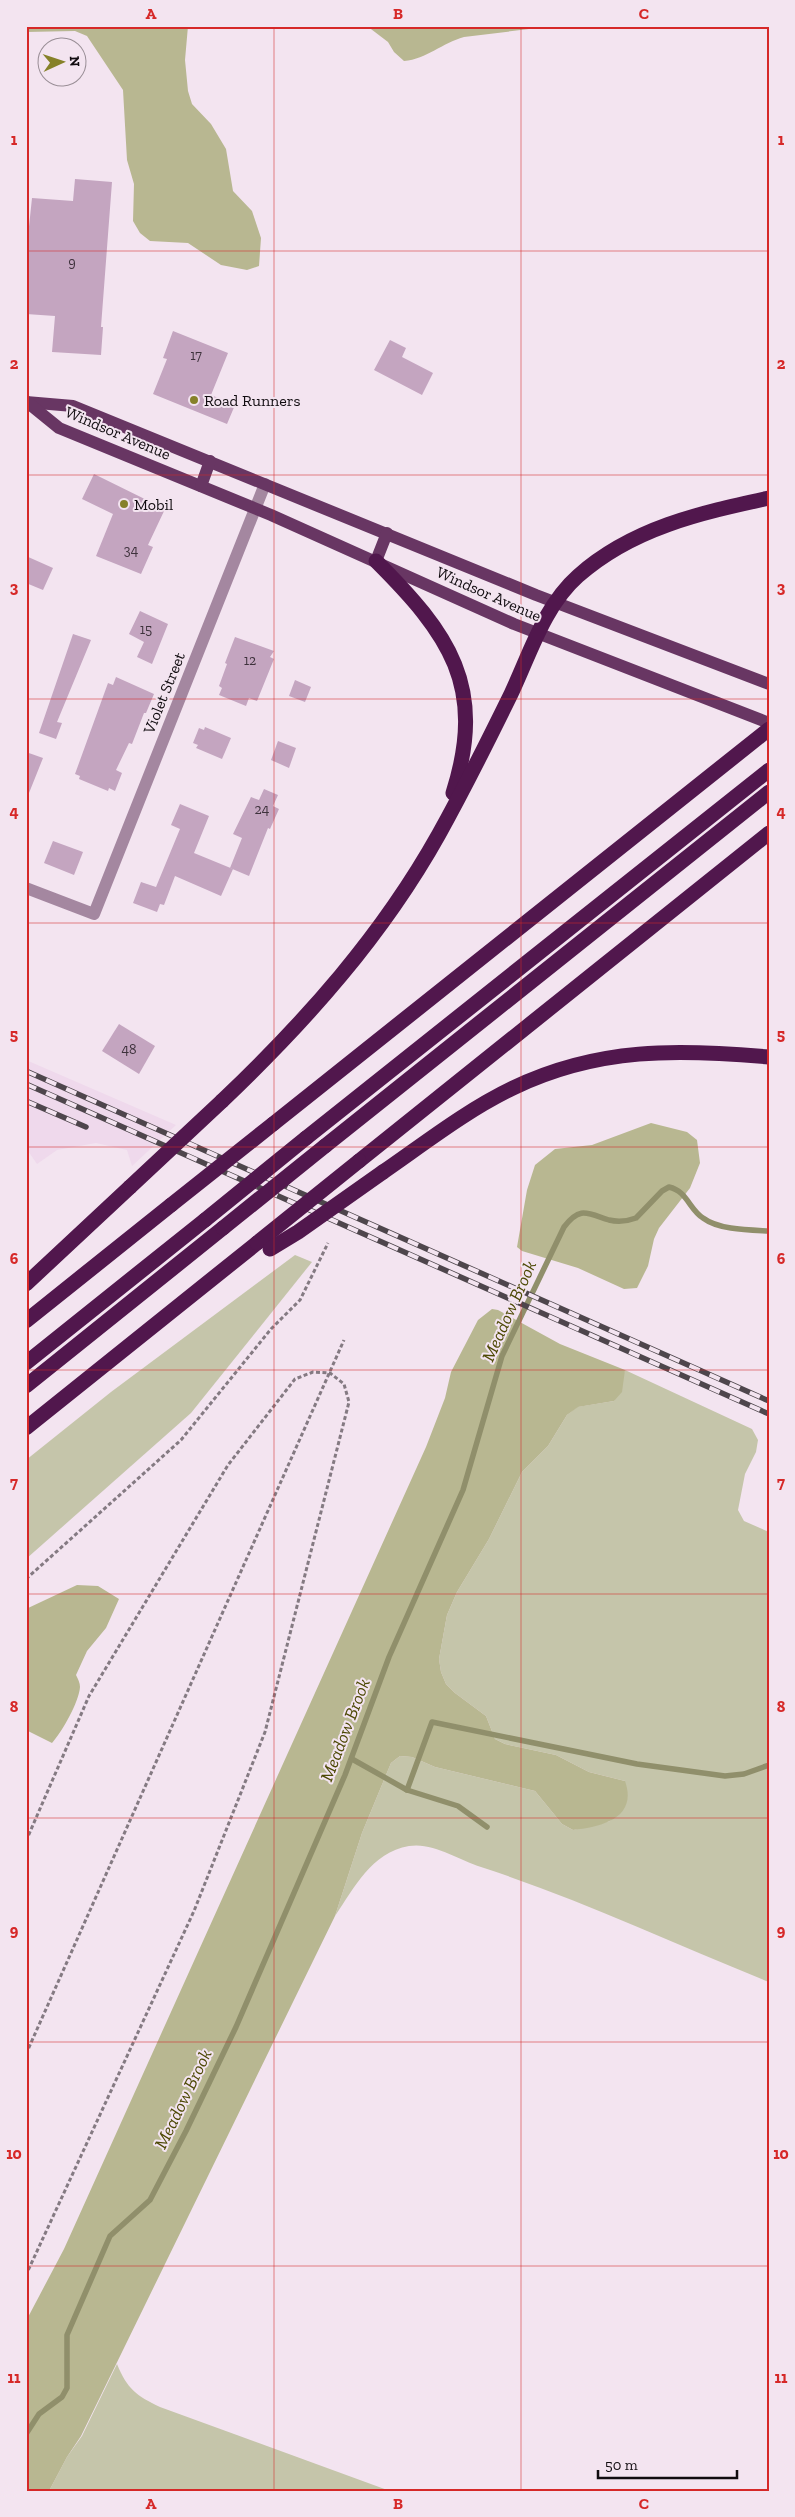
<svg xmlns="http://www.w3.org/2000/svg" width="795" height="2517" font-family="'Zilla Slab',serif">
	<rect width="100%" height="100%" fill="#f3e4f0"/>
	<polygon fill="#efd9ec" points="26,1060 176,1125 132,1166 127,1150 96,1143 57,1150 37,1164 26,1148"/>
	<g fill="#c5c5aa">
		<polygon points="295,1255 312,1262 191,1413 26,1559 26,1460 111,1392"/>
		<path d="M625,1370L752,1429L758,1440L756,1452L745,1474L738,1510L744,1521L769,1532V1982C673,1943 579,1899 481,1867C459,1860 433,1842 409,1846C371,1853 355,1887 335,1916L362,1833L391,1763L400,1756L412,1757L435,1767L535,1791L562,1824L573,1830L610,1821L625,1781L589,1772L556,1755L505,1744L495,1739L486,1716L455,1693L446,1684L441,1672L439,1659L447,1615L457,1592L489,1539L522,1472L548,1446L567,1415L577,1407L614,1401Z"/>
		<path d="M117,2364C127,2389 137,2396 160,2407L390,2491H49L67,2457L82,2436Z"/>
	</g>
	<g fill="#b8b791">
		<polygon points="26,26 188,26 185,60 188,91 192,104 211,124 226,149 233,191 252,211 261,238 259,266 247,270 221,265 188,243 150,241 140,233 133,221 134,184 127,160 123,90 87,36 75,31 26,32"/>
		<path d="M367,26H554L464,37C442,43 427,59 404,61L394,52L388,42Z"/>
		<polygon points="651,1123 687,1132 697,1140 700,1163 690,1188 659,1228 654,1239 648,1266 637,1288 624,1289 578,1268 522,1251 517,1247 527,1190 535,1165 555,1149 592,1145"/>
		<path d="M492,1309L498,1310L560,1344L625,1370L622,1392L614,1401L578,1407L567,1415L548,1446L522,1472L489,1539L457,1592L447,1615L439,1659L441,1672L446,1684L455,1693L486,1716L495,1739L505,1744L556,1755L589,1772L625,1781C638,1818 602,1827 573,1830L562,1824L535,1791L435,1767L412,1757L400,1756L391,1763L362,1833L335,1916L81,2436L67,2457L49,2491H26V2321L64,2249L426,1447L445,1398L451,1372L478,1320Z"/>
		<path d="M77,1585L98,1586L119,1599L106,1628L87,1651L76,1675C78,1679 80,1683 80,1687C79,1702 62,1732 52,1743L26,1730V1609Z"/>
	</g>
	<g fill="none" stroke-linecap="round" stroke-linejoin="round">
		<g stroke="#908f6b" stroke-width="5.5">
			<polyline points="352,1759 407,1790 432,1722 637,1764 725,1776 744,1774 769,1765"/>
			<polyline points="407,1790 458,1806 487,1827"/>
			<path d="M26,2434L39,2414L62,2397L67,2388V2335L110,2236L150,2200L186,2131L236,2027L345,1775L389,1657L463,1490L502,1356L564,1227C580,1206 587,1213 609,1220C617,1222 628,1221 636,1218L662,1191L669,1187C687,1191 689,1209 703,1218C719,1230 749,1230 769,1231"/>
		</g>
	</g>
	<g fill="#c4a5c0">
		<polygon points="75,179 112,182 101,327 103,327 101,355 52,352 55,316 26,314 26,255 32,198 73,201"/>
		<polygon points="173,331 228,353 211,395 235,405 227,424 153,394 167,359 163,358"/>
		<polygon points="390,340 406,348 402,357 433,373 422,395 374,370"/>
		<polygon points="94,474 165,509 148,545 153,547 141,574 96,556 113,514 82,499"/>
		<polygon points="26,556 53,568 43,590 26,583"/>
		<polygon points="140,611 168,624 152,664 137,657 144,642 129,634"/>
		<polygon points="73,634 91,640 57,722 62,723 56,739 39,733"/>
		<polygon points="235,637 274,651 270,657 274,659 257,701 249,698 246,706 219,695 222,688 219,686 227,664 225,663"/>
		<polygon points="116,677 154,694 146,713 144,713 132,744 129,743 116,770 122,773 115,791 109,788 108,791 79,779 80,776 75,774 108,683 113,685"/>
		<polygon points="295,680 311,687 305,702 289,696"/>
		<polygon points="205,727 231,738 222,759 196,748 198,745 193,743 199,728 204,730"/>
		<polygon points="278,741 296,748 289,768 271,760"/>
		<polygon points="26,752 43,758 27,798 26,797"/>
		<polygon points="264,789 278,795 273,806 279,809 270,829 268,828 249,876 230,868 242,838 233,834 251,797 259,800"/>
		<polygon points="180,804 209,816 194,853 233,869 221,896 175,876 164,905 160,904 157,912 133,903 141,882 156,887 180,829 171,825"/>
		<polygon points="53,841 83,852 74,875 44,863"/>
		<polygon points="119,1024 155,1046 139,1074 102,1051"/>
	</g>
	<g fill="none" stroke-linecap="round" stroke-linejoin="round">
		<g stroke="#847a82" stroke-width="3" stroke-dasharray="4 2.5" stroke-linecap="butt">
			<polyline points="26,1579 181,1440 271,1329 300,1300 328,1243"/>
			<polyline points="26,1841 89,1696 228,1465 295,1379 313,1372 330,1373 344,1384 349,1402 265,1732 194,1911 26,2275"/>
			<polyline points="26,2054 344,1340"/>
		</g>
		<polyline stroke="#a487a0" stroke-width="12" points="26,888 94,914 265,484"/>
		<g stroke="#683663" stroke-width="12">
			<polyline points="26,402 73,406 536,595 769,684"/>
			<polyline points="27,402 59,428 271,515 514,624 769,723"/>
			<polyline points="201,486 210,461"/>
			<polyline points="376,561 387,533"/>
		</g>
		<g stroke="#51174d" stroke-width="15">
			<path d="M376,561C449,634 487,686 453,793"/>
			<path d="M222,1101C306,1021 382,936 439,834C464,789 488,741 511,694C530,654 544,606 578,576C632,528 700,513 769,498"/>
			<polyline points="273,1124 769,729"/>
			<polyline points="306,1138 769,770"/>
			<polyline points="325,1146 769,792"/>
			<polyline points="359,1161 769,833"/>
			<path d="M383,1172C425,1143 467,1110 513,1088C598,1047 678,1049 769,1057"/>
			<polyline points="26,1284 130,1187"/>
			<polyline points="26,1321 171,1205"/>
			<polyline points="26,1363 205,1220"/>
			<polyline points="26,1386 223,1228"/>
			<polyline points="26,1428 257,1243"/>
		</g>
		<defs>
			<g id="rail">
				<polyline points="26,1071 769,1401"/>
				<polyline points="26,1084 769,1414"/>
				<polyline points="26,1101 86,1127"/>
			</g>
		</defs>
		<use href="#rail" stroke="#4e464c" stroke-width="5.5"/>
		<use href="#rail" stroke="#f3e4f0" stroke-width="4" stroke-dasharray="11" stroke-linecap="butt"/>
		<g stroke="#51174d" stroke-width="15">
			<polyline points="130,1187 222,1101"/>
			<polyline points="171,1205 273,1124"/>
			<polyline points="205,1220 306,1138"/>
			<polyline points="223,1228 325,1146"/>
			<polyline points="257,1243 359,1161"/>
			<polyline points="270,1249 298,1232 383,1172"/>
		</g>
	</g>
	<path fill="none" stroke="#d62828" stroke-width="1" stroke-opacity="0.55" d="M274,26V2491M521,26V2491M26,251H769M26,475H769M26,699H769M26,923H769M26,1147H769M26,1370H769M26,1594H769M26,1818H769M26,2042H769M26,2266H769"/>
	<g fill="#868129" stroke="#f3e4f0" stroke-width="2">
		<circle cx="194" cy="400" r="5"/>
		<circle cx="124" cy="504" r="5"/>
	</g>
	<g text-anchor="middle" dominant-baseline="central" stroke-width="4" stroke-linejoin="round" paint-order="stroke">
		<g font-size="14" fill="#3e323c">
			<text x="72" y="262">9</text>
			<text x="196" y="355">17</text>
			<text x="131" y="550">34</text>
			<text x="146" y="629">15</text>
			<text x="250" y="660">12</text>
			<text x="262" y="809">24</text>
			<text x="129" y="1049">48</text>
		</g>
		<g font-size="16" fill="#110c10" stroke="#f3e4f0" text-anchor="start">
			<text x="204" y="400">Road Runners</text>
			<text x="134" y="504">Mobil</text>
		</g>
		<g font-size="16" fill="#110c10" stroke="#f3e4f0">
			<text transform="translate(118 433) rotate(23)">Windsor Avenue</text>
			<text transform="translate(489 594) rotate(24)">Windsor Avenue</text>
			<text transform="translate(164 693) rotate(-68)">Violet Street</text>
		</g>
		<g font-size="18" font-style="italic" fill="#4d4905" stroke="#f3e4f0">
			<text transform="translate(509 1311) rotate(-66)">Meadow Brook</text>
			<text transform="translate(345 1730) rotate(-69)">Meadow Brook</text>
			<text transform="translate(183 2099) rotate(-64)">Meadow Brook</text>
		</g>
	</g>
	<rect width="795" height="2517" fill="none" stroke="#f3e4f0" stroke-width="55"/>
	<g transform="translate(62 62) rotate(87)"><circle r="24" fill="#f3e4f0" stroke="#998e96"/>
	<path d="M0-4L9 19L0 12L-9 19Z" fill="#868129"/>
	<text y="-8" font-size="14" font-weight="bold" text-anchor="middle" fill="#110c10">N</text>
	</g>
	<path d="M598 2470v8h139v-8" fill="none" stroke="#110c10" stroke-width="2.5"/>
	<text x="605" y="2470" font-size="15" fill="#110c10" stroke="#f3e4f0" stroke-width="4" paint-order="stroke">50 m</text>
	<rect x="28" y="28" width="740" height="2462" fill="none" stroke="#d62828" stroke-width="2"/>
	<g font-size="16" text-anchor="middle" font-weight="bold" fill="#d62828">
		<text x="151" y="19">A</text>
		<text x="398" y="19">B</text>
		<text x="644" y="19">C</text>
		<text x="14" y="145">1</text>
		<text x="781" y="145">1</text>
		<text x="14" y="369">2</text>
		<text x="781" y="369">2</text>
		<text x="14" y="593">3</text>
		<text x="781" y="593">3</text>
		<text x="14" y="817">4</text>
		<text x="781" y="817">4</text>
		<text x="14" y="1040">5</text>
		<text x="781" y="1040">5</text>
		<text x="14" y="1264">6</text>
		<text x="781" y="1264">6</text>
		<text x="14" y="1488">7</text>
		<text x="781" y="1488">7</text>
		<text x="14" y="1712">8</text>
		<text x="781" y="1712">8</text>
		<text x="14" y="1936">9</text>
		<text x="781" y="1936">9</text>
		<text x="14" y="2159">10</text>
		<text x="781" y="2159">10</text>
		<text x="14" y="2383">11</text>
		<text x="781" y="2383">11</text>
		<text x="151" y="2509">A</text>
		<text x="398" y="2509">B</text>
		<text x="644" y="2509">C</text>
	</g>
</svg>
